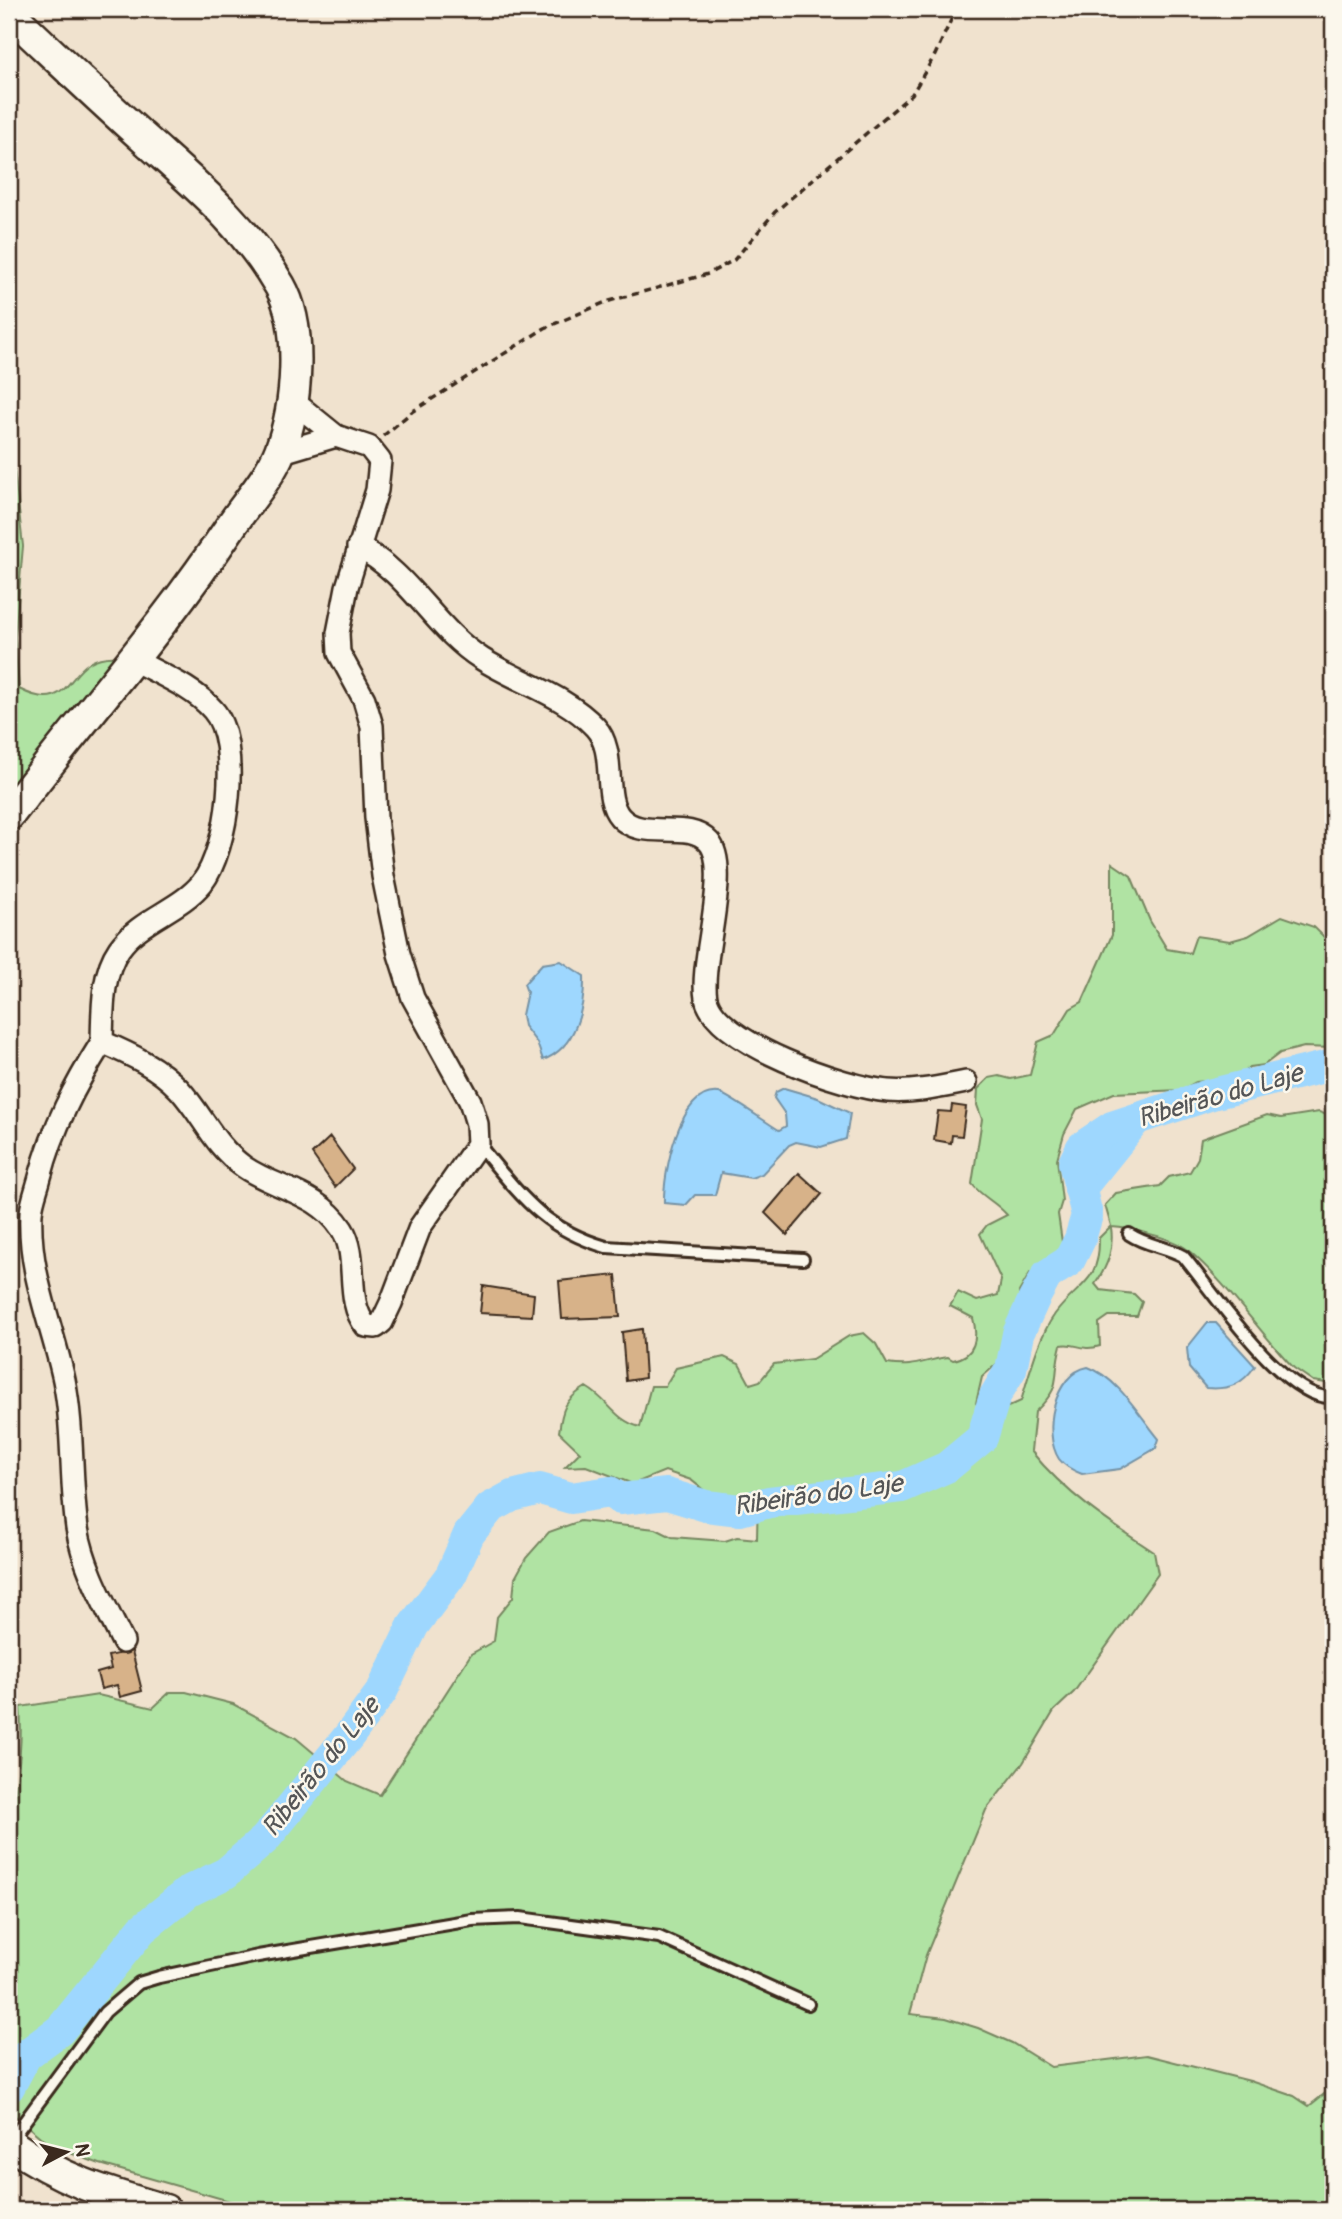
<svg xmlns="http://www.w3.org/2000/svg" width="1342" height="2219" font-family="Pangolin,sans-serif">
	<rect width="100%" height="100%" fill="#f0e2ce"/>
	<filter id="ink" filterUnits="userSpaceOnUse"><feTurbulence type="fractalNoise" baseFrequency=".0143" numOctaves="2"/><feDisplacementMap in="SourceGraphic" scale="14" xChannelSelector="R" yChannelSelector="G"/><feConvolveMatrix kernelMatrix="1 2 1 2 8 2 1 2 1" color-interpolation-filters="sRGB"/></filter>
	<g filter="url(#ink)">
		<g fill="#b0e3a3" stroke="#768660" stroke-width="2">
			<path d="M9,424L23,546L15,637L19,689C79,720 62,651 119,657L9,792Z"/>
			<path d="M1112,863L1131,876L1150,921L1167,949L1190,953L1196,936L1230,941L1248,936L1282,916L1314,927L1333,946V1048L1304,1047L1280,1053L1264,1065L1249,1067L1239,1077L1196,1082L1181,1090L1114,1093L1077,1109L1064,1134L1057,1159L1062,1201L1058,1214L1063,1249L1059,1259L1030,1273L1019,1292L1020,1306L1010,1324L1001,1360L982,1377L976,1403L983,1413H995L1021,1401C1030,1372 1038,1338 1055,1314C1078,1283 1100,1284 1099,1238L1111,1226L1105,1205L1116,1193L1160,1186L1169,1177L1190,1172L1198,1158L1201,1139L1267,1115L1281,1118L1319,1112L1333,1117V1384L1313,1381L1294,1368C1258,1331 1228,1284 1188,1250C1174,1238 1130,1228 1111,1227C1114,1249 1108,1266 1095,1284L1100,1290L1134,1294L1142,1302L1137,1316H1109L1099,1323L1100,1346C1081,1352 1076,1342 1061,1345C1051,1381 1065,1383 1035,1412L1031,1451C1066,1494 1108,1522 1154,1552L1158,1574L1074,1692L1054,1711L1023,1763L986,1810L926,1955L910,2014L946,2018L978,2028L1012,2043L1051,2067L1147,2055L1250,2081L1294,2096L1309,2106L1333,2087V2210H261L100,2164L51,2146L14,2115L9,2104C9,2020 4,1935 9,1851C12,1801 24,1759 20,1707L98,1695L153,1708L170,1692H186L233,1704L296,1738L347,1781L380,1795L471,1654L494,1641L497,1617L513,1597L515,1578L526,1558L549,1532L580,1521L656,1529L672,1537L725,1541L737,1537L757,1539L758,1493L735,1497L710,1495L691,1480L665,1471L633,1484L586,1466L565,1467L580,1452L559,1432C562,1409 565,1399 586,1387C609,1400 614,1420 640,1427L651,1386H665L676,1368L724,1357L739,1364L750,1384L760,1381L774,1364L812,1359L849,1336L864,1333L876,1344L887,1364C916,1368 920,1361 948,1357L953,1360C976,1356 978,1337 973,1318L950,1306L958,1292L977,1301L998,1295L1001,1280L980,1234L987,1225L1007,1215C996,1202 982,1197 972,1184L982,1119L977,1105L978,1089L989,1078L999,1076L1011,1079L1030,1075L1038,1042L1054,1035L1070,1009L1082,1002L1112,935Z"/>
		</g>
		<g fill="#9ed7fe" stroke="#7692a4" stroke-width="2">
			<path d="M561,961L584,976C585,1007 576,1048 543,1060L537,1043L524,1026L522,1015L527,992L524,984L542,964Z"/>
			<path d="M784,1088L818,1098L850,1113L846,1139L821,1147L796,1142L789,1145L762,1174L751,1178L721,1173L715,1195H695L686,1205L664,1203C663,1175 679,1087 719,1093C728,1095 767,1123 779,1130L786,1126L785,1114L774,1098L776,1092Z"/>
			<path d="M1207,1323H1216L1255,1366C1242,1385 1229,1390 1206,1388L1189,1368L1187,1348Z"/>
			<path d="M1088,1367C1117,1377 1140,1416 1159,1439L1156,1448L1120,1469L1082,1474C1074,1471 1065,1467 1059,1459C1042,1433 1054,1373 1088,1367Z"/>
		</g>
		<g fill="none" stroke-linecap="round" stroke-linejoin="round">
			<g stroke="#9ed7fe" stroke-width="32">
				<polyline points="1080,1189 1134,1122"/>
				<polyline points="9,2087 26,2055 60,2030 142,1929 189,1891 226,1873 265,1839 348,1737 382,1691 413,1626 451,1575 469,1534 490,1508 512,1496 540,1489 571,1498 610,1492 620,1499 667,1494 706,1506 740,1510 769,1502 902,1487 947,1467 982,1438 995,1396 1011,1369 1018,1334 1034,1299 1047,1275 1069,1261 1080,1239 1087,1215 1074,1163 1082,1147 1112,1127 1212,1094 1333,1065"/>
			</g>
		</g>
		<g fill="#d7b289" stroke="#3b2a1e" stroke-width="2">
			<polygon points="952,1105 966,1107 962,1136 952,1135 951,1143 934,1140 938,1111 951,1112"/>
			<polygon points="330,1137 353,1169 335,1187 312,1154"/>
			<polygon points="799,1173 822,1194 787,1235 765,1213"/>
			<polygon points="616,1275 620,1317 562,1319 559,1281"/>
			<polygon points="483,1286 534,1294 532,1316 480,1313"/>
			<polygon points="642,1329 645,1378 626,1381 622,1332"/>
			<polygon points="132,1651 142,1691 120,1697 117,1685 101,1689 97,1673 111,1669 108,1656"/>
		</g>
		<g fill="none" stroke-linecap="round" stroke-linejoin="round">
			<defs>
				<g id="service">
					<path d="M478,1144C519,1193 541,1228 606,1247L803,1259"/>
					<path d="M1129,1234C1147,1246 1165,1246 1183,1256C1213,1291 1285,1402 1333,1397"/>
					<polyline points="10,2141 105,2012 139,1983 159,1977 258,1956 472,1920 520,1918 659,1937 808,2004"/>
				</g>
				<g id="minor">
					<polyline points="279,453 336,436"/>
					<path d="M358,547C410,573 433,628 482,659C518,682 565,695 595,727C618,752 601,795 620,817C642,842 688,818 709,842C732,868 699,963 706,998C715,1043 846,1088 888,1091C914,1093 940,1087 966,1082"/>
					<path d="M132,659C159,674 193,687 213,710C242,742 228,850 202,883C179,911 140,919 119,949C101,975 103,1012 102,1042C130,1054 158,1067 179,1089C203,1115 213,1145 244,1167C276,1189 318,1192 342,1229C360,1257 344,1300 366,1326L376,1327L382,1322L391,1303L420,1227L478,1144L477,1124L470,1101L413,998L399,954L383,876L376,818L372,726L364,699L339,653L338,633L347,587L377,490L380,461L369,447L336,436L294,402"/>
					<path d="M102,1042C75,1085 53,1127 40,1177C37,1189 32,1201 31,1213C28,1272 52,1324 64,1380C74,1430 70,1478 77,1528C84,1569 105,1605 123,1642"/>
				</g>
				<g id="secondary">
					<path d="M9,13C55,56 101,100 148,142C198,187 246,227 280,286C304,328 297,407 280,451C270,477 247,502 231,526C164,627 83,718 9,815"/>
					<path d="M9,2143C63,2181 103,2192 165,2210"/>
				</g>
			</defs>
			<use href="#service" stroke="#3b2a1e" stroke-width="16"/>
			<use href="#minor" stroke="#3b2a1e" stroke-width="26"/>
			<use href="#secondary" stroke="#3b2a1e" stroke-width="35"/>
			<polyline stroke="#3b2a1e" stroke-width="3.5" stroke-dasharray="7 5" stroke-linecap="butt" points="383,436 413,411 545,328 606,302 708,274 734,260 775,212 912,94 935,55 956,9"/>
			<use href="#service" stroke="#fbf7ec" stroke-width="10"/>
			<use href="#minor" stroke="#fbf7ec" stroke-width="21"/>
			<use href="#secondary" stroke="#fbf7ec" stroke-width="30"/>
		</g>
	</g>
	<g text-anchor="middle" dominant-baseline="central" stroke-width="5" stroke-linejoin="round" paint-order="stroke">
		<g font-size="26" font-style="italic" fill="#545556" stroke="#fbf7ec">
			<text transform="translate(1220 1096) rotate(-16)">Ribeirão do Laje</text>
			<text transform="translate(818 1495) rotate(-8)">Ribeirão do Laje</text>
			<text transform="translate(321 1767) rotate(-51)">Ribeirão do Laje</text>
		</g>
	</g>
	<rect width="1342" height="2219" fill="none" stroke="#fbf7ec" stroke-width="35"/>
	<rect x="18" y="18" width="1307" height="2184" fill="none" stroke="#3b2a1e" stroke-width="2.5" filter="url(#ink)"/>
	<g transform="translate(66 2152) rotate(83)" stroke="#fbf7ec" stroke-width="5" paint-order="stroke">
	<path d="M0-5L12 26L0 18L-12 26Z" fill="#3b2a1e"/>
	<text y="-10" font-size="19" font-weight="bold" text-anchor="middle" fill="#3b2a1e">N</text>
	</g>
</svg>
